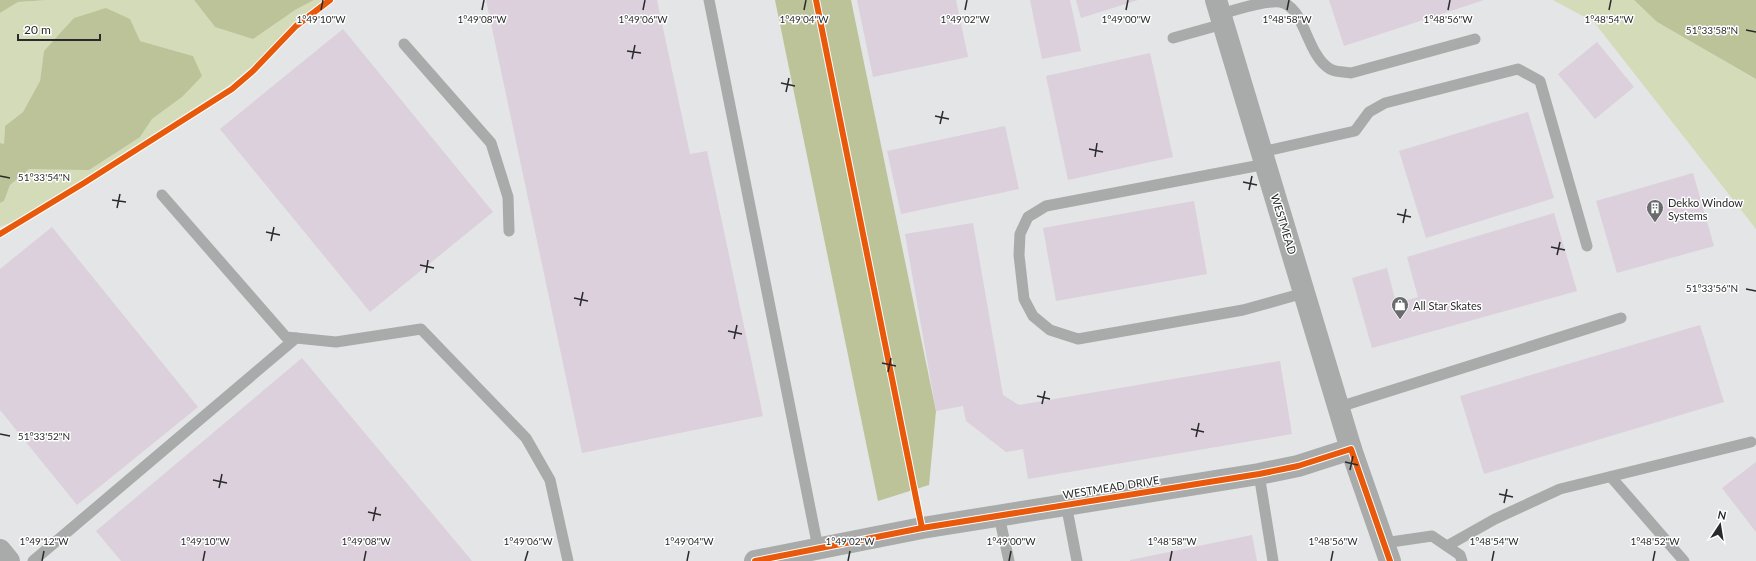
<svg xmlns="http://www.w3.org/2000/svg" width="1756" height="561" font-family="Lato,sans-serif">
	<rect width="100%" height="100%" fill="#e4e5e6"/>
	<g fill="#d4dbb8">
		<polygon points="48,0 194,0 215,27 295,10 314,0 327,0 300,21 258,61 228,86 110,163 19,219 0,227 0,203 4,201 10,185 29,169 47,169 140,137 152,119 182,97 193,56 140,41 44,51 40,81 23,112 5,126 4,145 0,143 0,13 18,2"/>
		<polygon points="1553,0 1634,0 1657,22 1756,79 1756,229 1594,22"/>
	</g>
	<g fill="#bcc398">
		<polygon points="0,0 48,0 18,2 0,13"/>
		<polygon points="194,0 314,0 295,10 253,39 215,27"/>
		<polygon points="775,0 851,0 936,411 929,485 878,501"/>
		<polygon points="1634,0 1756,0 1756,79 1657,22"/>
		<polygon points="106,8 130,19 140,41 193,56 202,76 182,97 152,119 140,137 89,170 29,169 10,185 4,201 0,203 0,143 4,144 5,126 23,112 40,81 44,51 74,18"/>
	</g>
	<g fill="#dbd0dc">
		<polygon points="486,0 657,0 690,154 707,151 763,416 582,453"/>
		<polygon points="857,0 956,0 968,57 873,77"/>
		<polygon points="1030,0 1070,0 1081,51 1042,59"/>
		<polygon points="1076,0 1138,0 1081,18"/>
		<polygon points="1329,0 1484,0 1344,46"/>
		<polygon points="343,29 493,212 370,312 220,129"/>
		<polygon points="1597,42 1634,87 1595,119 1558,74"/>
		<polygon points="1150,53 1173,157 1068,180 1046,76"/>
		<polygon points="1528,112 1554,198 1426,238 1399,151"/>
		<polygon points="1005,126 1019,189 901,214 887,151"/>
		<polygon points="1693,173 1714,246 1617,273 1596,201"/>
		<polygon points="1194,201 1207,274 1056,301 1043,228"/>
		<polygon points="1554,213 1577,291 1372,348 1352,278 1387,268 1396,303 1418,297 1407,257"/>
		<polygon points="973,223 1003,395 1019,405 1280,361 1292,434 1028,479 1023,449 1006,452 966,421 963,406 936,411 905,234"/>
		<polygon points="52,227 198,407 77,505 0,410 0,269"/>
		<polygon points="1700,325 1724,402 1484,474 1460,396"/>
		<polygon points="302,358 472,561 121,561 96,531"/>
		<polygon points="1756,462 1756,532 1722,488"/>
		<polygon points="1252,535 1257,561 1130,561 1130,560"/>
	</g>
	<g fill="none" stroke-linecap="round" stroke-linejoin="round">
		<g stroke="#a9aaaa" stroke-width="11">
			<polyline points="709,0 818,548"/>
			<path d="M1220,14C1237,10 1263,0 1280,2C1305,6 1306,55 1330,69C1335,72 1345,72 1351,73L1475,39"/>
			<polyline points="1173,38 1223,24"/>
			<polyline points="404,44 491,143 508,197 509,231"/>
			<polyline points="1262,152 1355,131 1369,112 1385,103 1518,69 1540,81 1587,246"/>
			<polyline points="1266,164 1046,206 1028,217 1020,234 1019,255 1024,299 1033,316 1050,330 1078,339 1243,310 1304,293"/>
			<polyline points="162,195 286,337 336,342 421,329 526,438 550,480 568,561"/>
			<polyline points="1339,407 1621,318"/>
			<polyline points="1259,474 1273,561"/>
			<polyline points="1611,477 1684,561"/>
			<polyline points="1066,504 1077,561"/>
			<polyline points="999,516 1009,561"/>
			<polyline points="1384,543 1432,536 1460,555 1462,561"/>
			<polyline points="1447,546 1495,519 1560,489 1751,442"/>
			<polyline points="33,561 296,338"/>
		</g>
		<g stroke="#a9aaaa" stroke-width="22">
			<polyline points="1216,0 1351,449"/>
			<polyline points="0,550 9,561"/>
			<polyline points="755,561 922,528 1259,474 1298,466 1351,449 1390,561"/>
		</g>
		<defs>
			<g id="cycleway">
				<polyline points="816,0 922,528"/>
				<polyline points="0,234 84,183 232,89 253,71 296,26 330,0"/>
				<polyline points="755,561 922,528 1259,474 1298,466 1351,449 1390,561"/>
			</g>
		</defs>
		<use href="#cycleway" stroke="#fff" stroke-width="8"/>
		<use href="#cycleway" stroke="#e8590c" stroke-width="6"/>
	</g>
	<path fill="none" stroke="#292a2b" stroke-width="1.5" d="M321,10L323,0M482,10L484,0M643,10L645,0M804,10L806,0M965,10L967,0M1126,10L1128,0M1287,10L1289,0M1448,10L1450,0M1609,10L1611,0M1746,30L1756,32M627,51L641,53M632,59L635,45M781,83L795,86M786,92L789,78M935,116L949,119M940,124L943,111M1089,149L1103,152M1095,157L1097,143M0,176L10,178M1243,182L1257,185M1249,190L1252,176M112,200L126,202M117,208L120,194M1397,214L1411,217M1403,223L1406,209M266,232L280,235M271,241L274,227M1551,247L1565,250M1557,255L1560,242M420,265L434,268M426,273L428,260M1746,289L1756,291M574,298L588,301M580,306L583,292M728,331L742,334M734,339L737,325M882,363L896,366M888,372L891,358M1037,396L1050,399M1042,404L1045,391M1191,429L1204,432M0,434L10,436M1196,437L1199,423M1345,462L1358,465M1350,470L1353,456M213,480L227,483M219,488L222,474M1499,494L1513,497M1504,503L1507,489M368,512L381,515M373,521L376,507M42,561L44,551M203,561L205,551M364,561L366,551M525,561L528,551M687,561L689,551M848,561L850,551M1009,561L1011,551M1170,561L1172,551M1331,561L1333,551M1492,561L1494,551M1653,561L1655,551"/>
	<defs>
		<symbol id="building-pin" viewBox="-11 -11 22 30"><path d="M0 17L-7.5 6A9.5 9.5 0 1 1 7.5 6Z" fill="#6a6b6c" stroke="#fff"/><path d="M-4-6H4V6H1V3H-1V6H-4ZM-2.5-4.3h1.7v1.8h-1.7ZM.8-4.3h1.7v1.8H.8ZM-2.5-1h1.7V.8h-1.7ZM.8-1h1.7V.8H.8Z" fill="#fff"/></symbol>
		<symbol id="shop-pin" viewBox="-11 -11 22 30"><path d="M0 17L-7.5 6A9.5 9.5 0 1 1 7.5 6Z" fill="#6a6b6c" stroke="#fff"/><path d="M-5-2.5h2.3a2.7 3.5 0 0 1 5.4 0H5L5.5 6h-11ZM-1.5-2.5h3a1.5 2.3 0 0 0-3 0Z" fill="#fff"/></symbol>
	</defs>
	<g fill-rule="evenodd">
		<use href="#building-pin" x="1645" y="198" width="20" height="27"/>
		<use href="#shop-pin" x="1390" y="295" width="20" height="27"/>
	</g>
	<g text-anchor="middle" dominant-baseline="central" stroke-width="3" stroke-linejoin="round" paint-order="stroke">
		<g font-size="11" fill="#292a2b" stroke="#fff" text-anchor="start">
			<text x="1668" y="202">Dekko Window<tspan x="1668" dy="13">Systems</tspan></text>
			<text x="1413" y="305">All Star Skates</text>
		</g>
		<g font-size="11" fill="#292a2b" stroke="#fff">
			<text transform="translate(1284 224) rotate(73)">WESTMEAD</text>
			<text transform="translate(1111 487) rotate(-9)">WESTMEAD DRIVE</text>
		</g>
	</g>
	<g font-size="10" text-anchor="middle" fill="#292a2b" stroke="#fff" stroke-width="3" stroke-linejoin="round" paint-order="stroke">
		<text x="321" y="23">1°49'10"W</text>
		<text x="482" y="23">1°49'08"W</text>
		<text x="643" y="23">1°49'06"W</text>
		<text x="804" y="23">1°49'04"W</text>
		<text x="965" y="23">1°49'02"W</text>
		<text x="1126" y="23">1°49'00"W</text>
		<text x="1287" y="23">1°48'58"W</text>
		<text x="1448" y="23">1°48'56"W</text>
		<text x="1609" y="23">1°48'54"W</text>
		<text x="1712" y="34">51°33'58"N</text>
		<text x="44" y="181">51°33'54"N</text>
		<text x="1712" y="292">51°33'56"N</text>
		<text x="44" y="440">51°33'52"N</text>
		<text x="44" y="545">1°49'12"W</text>
		<text x="205" y="545">1°49'10"W</text>
		<text x="366" y="545">1°49'08"W</text>
		<text x="528" y="545">1°49'06"W</text>
		<text x="689" y="545">1°49'04"W</text>
		<text x="850" y="545">1°49'02"W</text>
		<text x="1011" y="545">1°49'00"W</text>
		<text x="1172" y="545">1°48'58"W</text>
		<text x="1333" y="545">1°48'56"W</text>
		<text x="1494" y="545">1°48'54"W</text>
		<text x="1655" y="545">1°48'52"W</text>
	</g>
	<g transform="translate(1720 525) rotate(12)" stroke="#ffffff" stroke-width="3" paint-order="stroke">
	<path d="M0-3L7 15L0 10L-7 15Z" fill="#292a2b"/>
	<text y="-6" font-size="11" font-weight="bold" text-anchor="middle" fill="#292a2b">N</text>
	</g>
	<path d="M18 34v6h82v-6" fill="none" stroke="#292a2b" stroke-width="2"/>
	<text x="24" y="34" font-size="12" fill="#292a2b" stroke="#ffffff" stroke-width="3" paint-order="stroke">20 m</text>
</svg>
